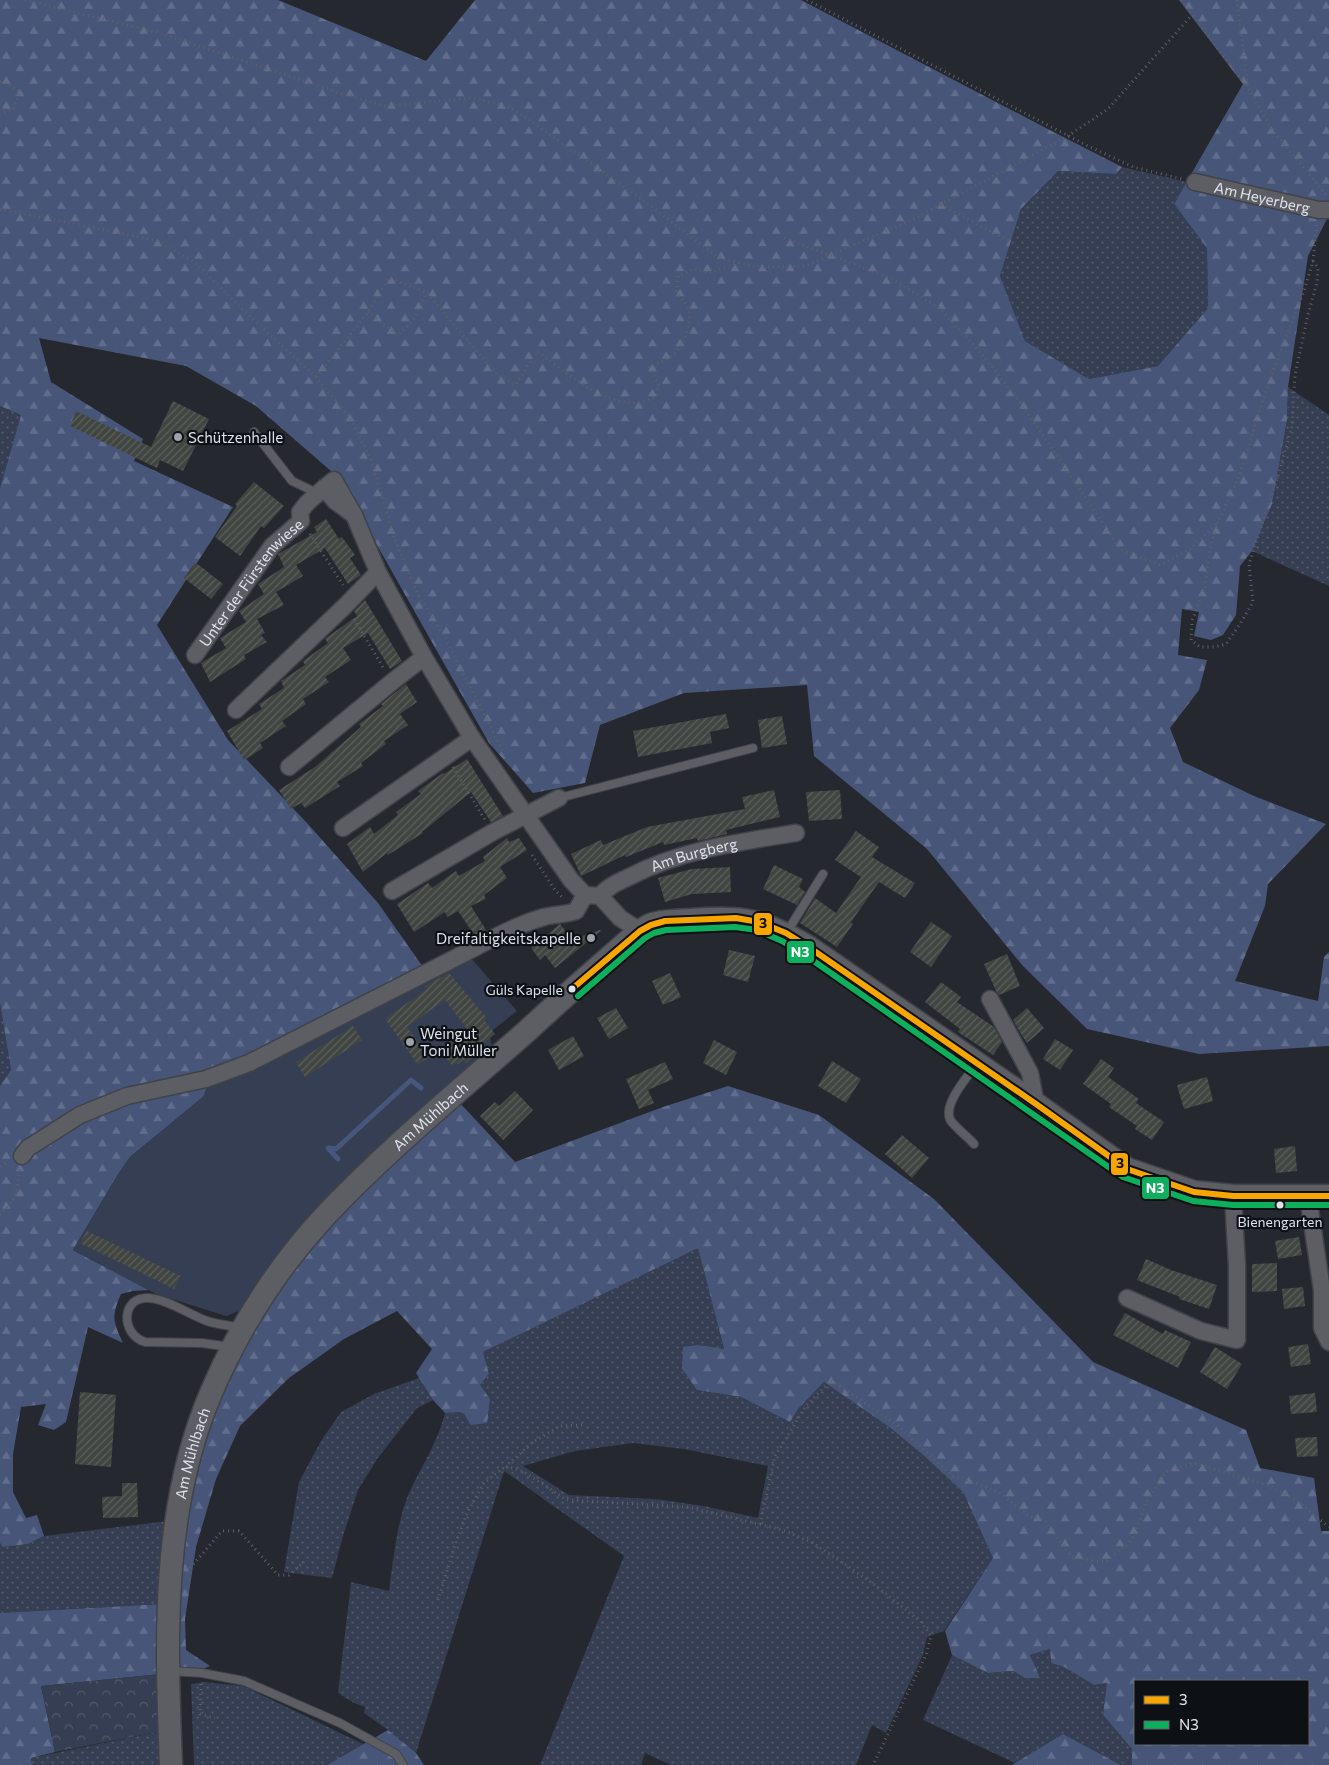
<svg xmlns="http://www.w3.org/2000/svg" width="1329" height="1765" font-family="Commissioner,sans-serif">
	<defs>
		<pattern id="grass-dots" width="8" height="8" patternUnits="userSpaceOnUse" patternTransform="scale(1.25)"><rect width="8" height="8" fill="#353e52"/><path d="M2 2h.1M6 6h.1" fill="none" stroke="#525a6b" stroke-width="1.8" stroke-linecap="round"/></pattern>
		<pattern id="forest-firs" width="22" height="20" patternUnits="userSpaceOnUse" patternTransform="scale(1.25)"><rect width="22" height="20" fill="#475579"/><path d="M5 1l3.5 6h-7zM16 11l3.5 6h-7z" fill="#616d8c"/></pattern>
		<pattern id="park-crowns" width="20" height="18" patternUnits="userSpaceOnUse" patternTransform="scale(1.25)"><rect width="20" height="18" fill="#353e52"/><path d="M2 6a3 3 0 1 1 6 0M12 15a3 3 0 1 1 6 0" fill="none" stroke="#525a6b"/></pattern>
		<pattern id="building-hatch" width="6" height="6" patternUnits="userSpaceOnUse" patternTransform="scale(1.25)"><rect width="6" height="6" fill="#404542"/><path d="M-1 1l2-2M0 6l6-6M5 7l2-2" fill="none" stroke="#5b605d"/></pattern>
	</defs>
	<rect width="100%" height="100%" fill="#25282f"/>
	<g fill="url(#grass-dots)" fill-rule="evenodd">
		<polygon points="1122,167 1187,182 1174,204 1207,248 1208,308 1158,366 1089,379 1025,341 1000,276 1021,209 1058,171 1116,174"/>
		<polygon points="1288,387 1329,415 1329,586 1252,551 1272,504 1287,420"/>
		<polygon points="0,406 21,415 0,488"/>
		<polygon points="0,1003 11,1070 0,1086"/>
		<path d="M698,1247L724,1350L698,1345L697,1390L741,1397L790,1422L798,1409L824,1382L889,1427L922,1454L963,1492L993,1558L944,1631L927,1637L923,1655L886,1733L872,1725L856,1765H671L645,1753L641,1765H540L624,1556L504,1471L416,1753L388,1730L364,1713L365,1707L354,1703L338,1693L351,1582L389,1591C393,1561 397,1521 409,1493C421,1467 438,1442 445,1413L463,1412L480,1385L489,1374L483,1352ZM633,1443L684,1449L768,1466L758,1518L704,1506L655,1499L569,1495L523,1466L575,1451Z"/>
		<polygon points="419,1378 433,1400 417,1408 377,1459 358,1490 343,1536 332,1578 284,1572 299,1482 321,1441 341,1412 374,1394"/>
		<polygon points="168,1521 161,1604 0,1613 0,1543 4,1547 28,1544 44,1536"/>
		<polygon points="1050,1649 1051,1663 1064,1667 1094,1685 1108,1683 1103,1715 1132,1749 1132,1765 1121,1765 1063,1734 1015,1763 923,1720 952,1655 988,1673 1013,1671 1025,1678 1039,1678 1030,1655"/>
		<polygon points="205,1682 243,1686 363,1744 327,1765 194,1765 191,1684"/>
		<polygon points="162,1731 163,1765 32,1765 31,1758"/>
	</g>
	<g fill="url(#forest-firs)" fill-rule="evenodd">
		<path d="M0,0H278L426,61L475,0H801L1044,127L1122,167L1116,174L1058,171L1021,209L1000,276L1025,341L1089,379L1158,366L1208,308L1207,248L1174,204L1243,84L1179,0H1329V215L1308,256L1288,387L1287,420L1272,504L1252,551L1240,566L1236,615L1223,635L1211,640L1194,636L1199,612L1182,609L1178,655L1207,660L1199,690L1170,728L1183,762L1254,796L1326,824L1268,884L1265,906L1235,981L1318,1001L1324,957L1329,952V1046L1199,1054L1087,1029L1023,966L927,849L814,756L807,685L684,693L600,725L585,783L533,793L489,743L339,478L256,406L186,366L39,338L51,382L143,439L134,461L233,507L157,625L228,740L307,823L378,903L430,977L203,1097L130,1157L117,1176L73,1250L149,1290L133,1291L121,1294C111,1317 113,1321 123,1343L88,1327L66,1422L54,1430L38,1425L46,1404L21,1407L13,1454V1492L26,1518L37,1515L44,1536L28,1544L3,1547L0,1543V1086L11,1070L0,1003V488L21,415L0,406Z"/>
		<path d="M728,1086L819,1115L934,1199L1093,1362L1246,1430L1260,1468L1314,1478L1321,1531H1329V1765H1132V1749L1103,1715L1107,1683L1094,1685L1064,1667L1051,1663L1050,1649L1030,1655L1040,1678H1025L1013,1671L988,1673L952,1655L945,1631L993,1558L963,1492L922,1454L889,1427L824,1382L798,1409L790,1422L741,1397L697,1390L682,1368L683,1347L698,1345L724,1349L698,1248L483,1352L489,1374L480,1385L490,1399L487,1423L471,1425L463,1412L445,1413L433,1400L416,1373L432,1349L397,1311L344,1339L289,1378L240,1426L216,1479L196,1547L185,1619L186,1650L210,1666L203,1669L174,1667L176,1605L196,1454L245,1338L315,1238L459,1102L515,1162L663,1107ZM1135,1681H1308V1744H1135Z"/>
		<polygon points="161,1604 161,1674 41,1686 55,1752 31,1758 32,1765 0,1765 0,1613"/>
		<polygon points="388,1730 416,1753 424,1765 327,1765"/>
		<polygon points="1063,1734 1121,1765 1012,1765"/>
	</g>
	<polygon fill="url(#park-crowns)" points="161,1674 162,1731 55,1752 41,1686"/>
	<polygon fill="#353e52" points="471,958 517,1011 489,1033 493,1050 255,1288 241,1310 226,1316 156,1294 73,1250 117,1176 130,1157 203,1097 208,1084"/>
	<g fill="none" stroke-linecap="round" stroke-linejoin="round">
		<polyline stroke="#47567b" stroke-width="5" points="338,1159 328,1148 336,1149 411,1080 421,1088"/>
	</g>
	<g fill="url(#building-hatch)">
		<polygon points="173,401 209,419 183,471 160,460 157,468 70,426 76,411 151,447"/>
		<polygon points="254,482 284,506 264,528 261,526 240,556 215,537 237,506 235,504"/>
		<polygon points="326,519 339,539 342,537 355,555 350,558 361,575 348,584 325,548 296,565 303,576 276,592 284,605 257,619 265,633 261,635 267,642 244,655 246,659 210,682 201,663 226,648 220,638 246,622 239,611 264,594 258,584 284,567 278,554 317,532 314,527"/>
		<polygon points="195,562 223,584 211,599 184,578"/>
		<polygon points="365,600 402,661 390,669 368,633 343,648 351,660 325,677 329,682 303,699 306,704 282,721 286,726 260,743 263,748 244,760 227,731 262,709 259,704 284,688 281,681 305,665 303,661 328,643 325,639 326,638 357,616 354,611"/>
		<polygon points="406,684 417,702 400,714 408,725 384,741 386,744 361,763 363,766 337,782 340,786 305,808 301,803 291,809 279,790 315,767 361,727 359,724 383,706 381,704"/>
		<polygon points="726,714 729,728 710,732 712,743 638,757 633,731"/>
		<polygon points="782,716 787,744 762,748 758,720"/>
		<polygon points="467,759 503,816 491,822 471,792 422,832 423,833 388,855 387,853 363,872 347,844 370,827 374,834 398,815 396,812 421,794 418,791 443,773 444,774"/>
		<polygon points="774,790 780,817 726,830 727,834 698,841 697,838 664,845 663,842 626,857 625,855 581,876 571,854 601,840 603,845 647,827 745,809 742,797"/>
		<polygon points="840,790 842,819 809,821 806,792"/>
		<polygon points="856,831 879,847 872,857 915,883 905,898 879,882 851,922 853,924 837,947 800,923 815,898 836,913 861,877 835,860"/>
		<polygon points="507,838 509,842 519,838 527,850 500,867 507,878 484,895 486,899 471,906 486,930 475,936 458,911 447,917 445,912 414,932 397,904 428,883 432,888 456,871 459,876 485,861 483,857"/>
		<polygon points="774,865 803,879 799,887 805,892 797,905 763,889"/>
		<polygon points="730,867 731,892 692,894 665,902 658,878 692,869"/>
		<polygon points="931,922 952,936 931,967 910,952"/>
		<polygon points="560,924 572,939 600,930 601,931 555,968 545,955 540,960 531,948"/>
		<polygon points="729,950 755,956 748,982 723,975"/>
		<polygon points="1007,954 1020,986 999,995 996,991 984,964"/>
		<polygon points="449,973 487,1018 484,1020 495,1034 480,1046 483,1049 466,1063 463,1060 458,1064 456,1063 453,1066 440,1052 468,1030 445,1000 407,1027 429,1057 418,1065 385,1019 427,989 425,986"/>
		<polygon points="670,973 681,997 663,1005 652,981"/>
		<polygon points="941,982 961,997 957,1002 994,1027 1002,1042 993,1055 958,1032 960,1029 925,1002"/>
		<polygon points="616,1008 628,1028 609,1039 597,1018"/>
		<polygon points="1027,1008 1044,1028 1027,1043 1021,1034 1013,1020"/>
		<polygon points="353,1026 362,1040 305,1077 296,1062"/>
		<polygon points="573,1036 584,1056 559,1070 548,1050"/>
		<polygon points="1055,1039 1073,1050 1060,1070 1043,1059"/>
		<polygon points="714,1040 737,1052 726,1075 703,1063"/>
		<polygon points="1101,1059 1114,1068 1108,1077 1139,1099 1136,1103 1164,1122 1152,1140 1135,1129 1137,1126 1109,1107 1111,1104 1083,1084"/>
		<polygon points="832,1061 861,1079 846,1103 818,1086"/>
		<polygon points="665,1062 673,1079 648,1090 654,1103 639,1109 626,1079"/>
		<polygon points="1207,1077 1213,1101 1184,1109 1177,1085"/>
		<polygon points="515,1091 533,1110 503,1140 480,1116 495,1102 499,1106"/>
		<polygon points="902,1135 929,1158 912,1178 885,1154"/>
		<polygon points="1295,1146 1297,1171 1276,1173 1274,1149"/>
		<polygon points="87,1231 181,1276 174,1289 80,1243"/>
		<polygon points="1299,1237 1302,1255 1278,1259 1275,1241"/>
		<polygon points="1146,1259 1171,1270 1217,1285 1209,1309 1179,1299 1180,1297 1137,1280"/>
		<polygon points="1277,1263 1277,1291 1252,1292 1252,1264"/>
		<polygon points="1303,1287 1305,1306 1284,1309 1282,1289"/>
		<polygon points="1125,1313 1163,1334 1165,1330 1191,1342 1178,1368 1113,1335"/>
		<polygon points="1308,1344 1311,1364 1291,1367 1288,1347"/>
		<polygon points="1215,1347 1242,1364 1227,1389 1200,1372"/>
		<polygon points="80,1392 116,1395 111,1467 75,1464"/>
		<polygon points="1315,1393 1317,1412 1291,1414 1289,1396"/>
		<polygon points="1317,1437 1318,1456 1297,1457 1295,1438"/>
		<polygon points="122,1483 137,1483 138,1517 103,1518 102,1497 122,1496"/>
	</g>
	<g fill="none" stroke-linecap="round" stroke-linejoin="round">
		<defs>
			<g id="lane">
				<polyline points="254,432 292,481 317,493"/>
				<polyline points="559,798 753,748"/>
				<polyline points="787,932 823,874"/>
				<path d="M974,1144C967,1136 957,1129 951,1121C941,1106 968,1076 976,1065"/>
				<path d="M230,1347L202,1343L145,1342C120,1334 121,1296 149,1298C169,1300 188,1314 207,1321C218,1325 230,1325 241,1328"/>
				<polyline points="171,1671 202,1673 244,1681 340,1723 396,1754 403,1765"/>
			</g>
			<g id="street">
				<path id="s1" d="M1195,182L1319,210H1329"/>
				<polyline points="354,515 335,501 324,488 334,480 354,515 378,572 424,657 472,738 571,880 585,895 600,896 620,918 640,931"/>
				<path id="s2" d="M195,655L272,546L301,521L300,512L307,503L324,488"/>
				<polyline points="236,710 346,605 378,572"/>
				<polyline points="289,767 392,682 424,657"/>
				<polyline points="343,828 472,738"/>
				<polyline points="392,891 493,832 559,798"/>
				<path id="s3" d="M600,896C607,887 618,882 629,877C681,850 739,842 796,833"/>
				<polyline points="990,999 1030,1073 1036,1104"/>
				<path d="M22,1156L28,1148L80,1115L127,1096L206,1079L249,1063L465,953C491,939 516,925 544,917C555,914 565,915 576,911L585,895"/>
				<polyline points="1308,1196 1322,1290 1322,1328 1329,1342"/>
				<polyline points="1127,1298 1201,1331 1237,1340 1237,1266 1233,1196"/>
			</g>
			<g id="secondary">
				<path id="s4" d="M171,1765C166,1641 161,1510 211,1393C238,1330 277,1268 324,1217C387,1150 458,1092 527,1031C555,1005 583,980 612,955C624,945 636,932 650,925C662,920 677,921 691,920C745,916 764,920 810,948L1036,1104L1127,1169L1194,1192L1233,1196H1329"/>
			</g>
		</defs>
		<use href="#lane" stroke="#404349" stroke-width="10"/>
		<use href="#street" stroke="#404349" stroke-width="19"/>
		<use href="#secondary" stroke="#404349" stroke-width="25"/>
		<g stroke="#5f6166" stroke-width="3" stroke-dasharray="1 4" stroke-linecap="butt">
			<polyline points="25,0 156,32 337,92 385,106 472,98 512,108 640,198 719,258 758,267 806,266 830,255 890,278 939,308 975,346 1020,402 1121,550 1161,565 1190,549 1217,524"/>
			<polyline points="807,0 1086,145 1133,167 1182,179"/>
			<polyline points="1181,0 1247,87"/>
			<polyline points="1237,0 1248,87 1270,127 1326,195"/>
			<polyline points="0,82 5,82 20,92 14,108 0,114"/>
			<polyline points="941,205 1011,242"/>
			<polyline points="0,209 155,240 195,262 242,309 316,377 349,417 371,459 395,540 418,595 444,636 505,755"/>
			<polyline points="784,238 830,255 910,221 1068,136 1108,109 1192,15"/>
			<polyline points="1313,261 1318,268 1317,283 1308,314 1295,375 1292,426 1279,473 1249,564 1253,602 1240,624 1226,644 1215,647 1200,647 1191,640 1192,621 1205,587 1210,549 1217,524 1240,474 1270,378 1304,291 1313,261 1317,223"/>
			<polyline points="368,312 398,335 415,318 426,292"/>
			<path d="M316,377L368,312L389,278L426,292L498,376L516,385L537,351C567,373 598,403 637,403C643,403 649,399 655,397L659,386L649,366C673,359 682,352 688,327C689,322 691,316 689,311C687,303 681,298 676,292L678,276L694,269L708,273L739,263"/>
			<polyline points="310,534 343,585"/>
			<polyline points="354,619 384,669"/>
			<polyline points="453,767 485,820"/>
			<polyline points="532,855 555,890 563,898"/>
			<polyline points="0,1166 8,1162"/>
			<path d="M0,1215C15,1201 18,1189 20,1169"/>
			<polyline points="582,1425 560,1426 533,1442 506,1466 524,1472 567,1500 688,1507 783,1530 813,1543 871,1582 921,1622 931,1636 926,1655 873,1765"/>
			<polyline points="760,1524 775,1456 806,1406 831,1380 896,1424 952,1476 963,1478 1000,1493 1029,1516 1043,1519 1072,1557 1105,1562 1132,1540 1147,1501 1167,1471 1194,1463 1267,1485 1296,1500 1329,1527"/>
			<polyline points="190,1568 222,1531 239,1531 278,1575 289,1575 304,1562"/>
			<polyline points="438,1600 455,1545 467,1513 484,1483 506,1466"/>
			<polyline points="201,1684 200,1714 215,1718"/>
		</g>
		<use href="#lane" stroke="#5c5e64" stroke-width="8"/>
		<use href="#street" stroke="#5c5e64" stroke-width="16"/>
		<use href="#secondary" stroke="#5c5e64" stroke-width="22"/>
		<defs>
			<polyline id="bus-1" points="572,989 640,931 651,925 665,921 736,918 759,922 786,933 810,948 1036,1104 1127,1169 1194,1192 1233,1196 1329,1196"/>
			<polyline id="bus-2" points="578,996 645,938 654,933 666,930 735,927 757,930 782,941 805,955 1123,1177 1193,1201 1233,1205 1329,1205"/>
		</defs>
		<use href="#bus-1" stroke="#0d1015" stroke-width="10"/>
		<use href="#bus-2" stroke="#0d1015" stroke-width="10"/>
		<use href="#bus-1" stroke="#f7a600" stroke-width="6"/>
		<use href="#bus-2" stroke="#0daf5c" stroke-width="6"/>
	</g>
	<g fill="#9da1a9" stroke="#0d1015" stroke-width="2">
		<circle cx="178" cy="437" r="5"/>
		<circle cx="591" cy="938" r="5"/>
		<circle cx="410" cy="1042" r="5"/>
	</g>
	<g fill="#dee2ea" stroke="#0d1015" stroke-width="2">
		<circle cx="572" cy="989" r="4.5"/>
		<circle cx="1280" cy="1205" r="4.5"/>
	</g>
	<g text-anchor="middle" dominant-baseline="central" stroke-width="4.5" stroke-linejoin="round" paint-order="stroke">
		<g font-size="14" fill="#dee2ea" stroke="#0d1015" text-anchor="end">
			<text x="563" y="989">Güls Kapelle</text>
			<text x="1280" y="1221" text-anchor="middle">Bienengarten</text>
		</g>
		<g font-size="15" fill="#dee2ea" stroke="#0d1015">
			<text stroke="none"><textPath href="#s1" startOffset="69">Am Heyerberg</textPath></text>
			<text stroke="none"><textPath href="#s2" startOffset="92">Unter der Fürstenwiese</textPath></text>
			<text stroke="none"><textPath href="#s3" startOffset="104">Am Burgberg</textPath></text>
			<text stroke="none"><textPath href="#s4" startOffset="734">Am Mühlbach</textPath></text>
			<text stroke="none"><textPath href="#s4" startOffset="314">Am Mühlbach</textPath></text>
		</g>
		<g font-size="15" fill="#dee2ea" stroke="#0d1015" text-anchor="start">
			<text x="188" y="437">Schützenhalle</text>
			<text x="581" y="938" text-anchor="end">Dreifaltigkeitskapelle</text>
			<text x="420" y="1033">Weingut<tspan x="420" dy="17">Toni Müller</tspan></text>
		</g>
	</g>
	<g stroke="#0d1015" stroke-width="2">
		<rect x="753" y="912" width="20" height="24" rx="5" fill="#f7a600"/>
		<rect x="786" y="940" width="29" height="24" rx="5" fill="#0daf5c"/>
		<rect x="1110" y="1152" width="19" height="24" rx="5" fill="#f7a600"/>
		<rect x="1141" y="1176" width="29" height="24" rx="5" fill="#0daf5c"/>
	</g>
	<g font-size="14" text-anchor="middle" font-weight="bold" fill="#fff">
		<text x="800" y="957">N3</text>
		<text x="1155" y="1193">N3</text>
	</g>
	<g font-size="14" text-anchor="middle" font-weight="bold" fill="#111">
		<text x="763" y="928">3</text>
		<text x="1120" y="1168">3</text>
	</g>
	<rect x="1134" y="1680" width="175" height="65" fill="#0d1015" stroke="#61646a"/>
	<rect x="1144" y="1696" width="25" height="8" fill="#f7a600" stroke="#61646a"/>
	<text x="1179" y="1705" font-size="15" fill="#dee2ea">3</text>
	<rect x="1144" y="1721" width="25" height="8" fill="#0daf5c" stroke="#61646a"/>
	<text x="1179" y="1730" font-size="15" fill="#dee2ea">N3</text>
</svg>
